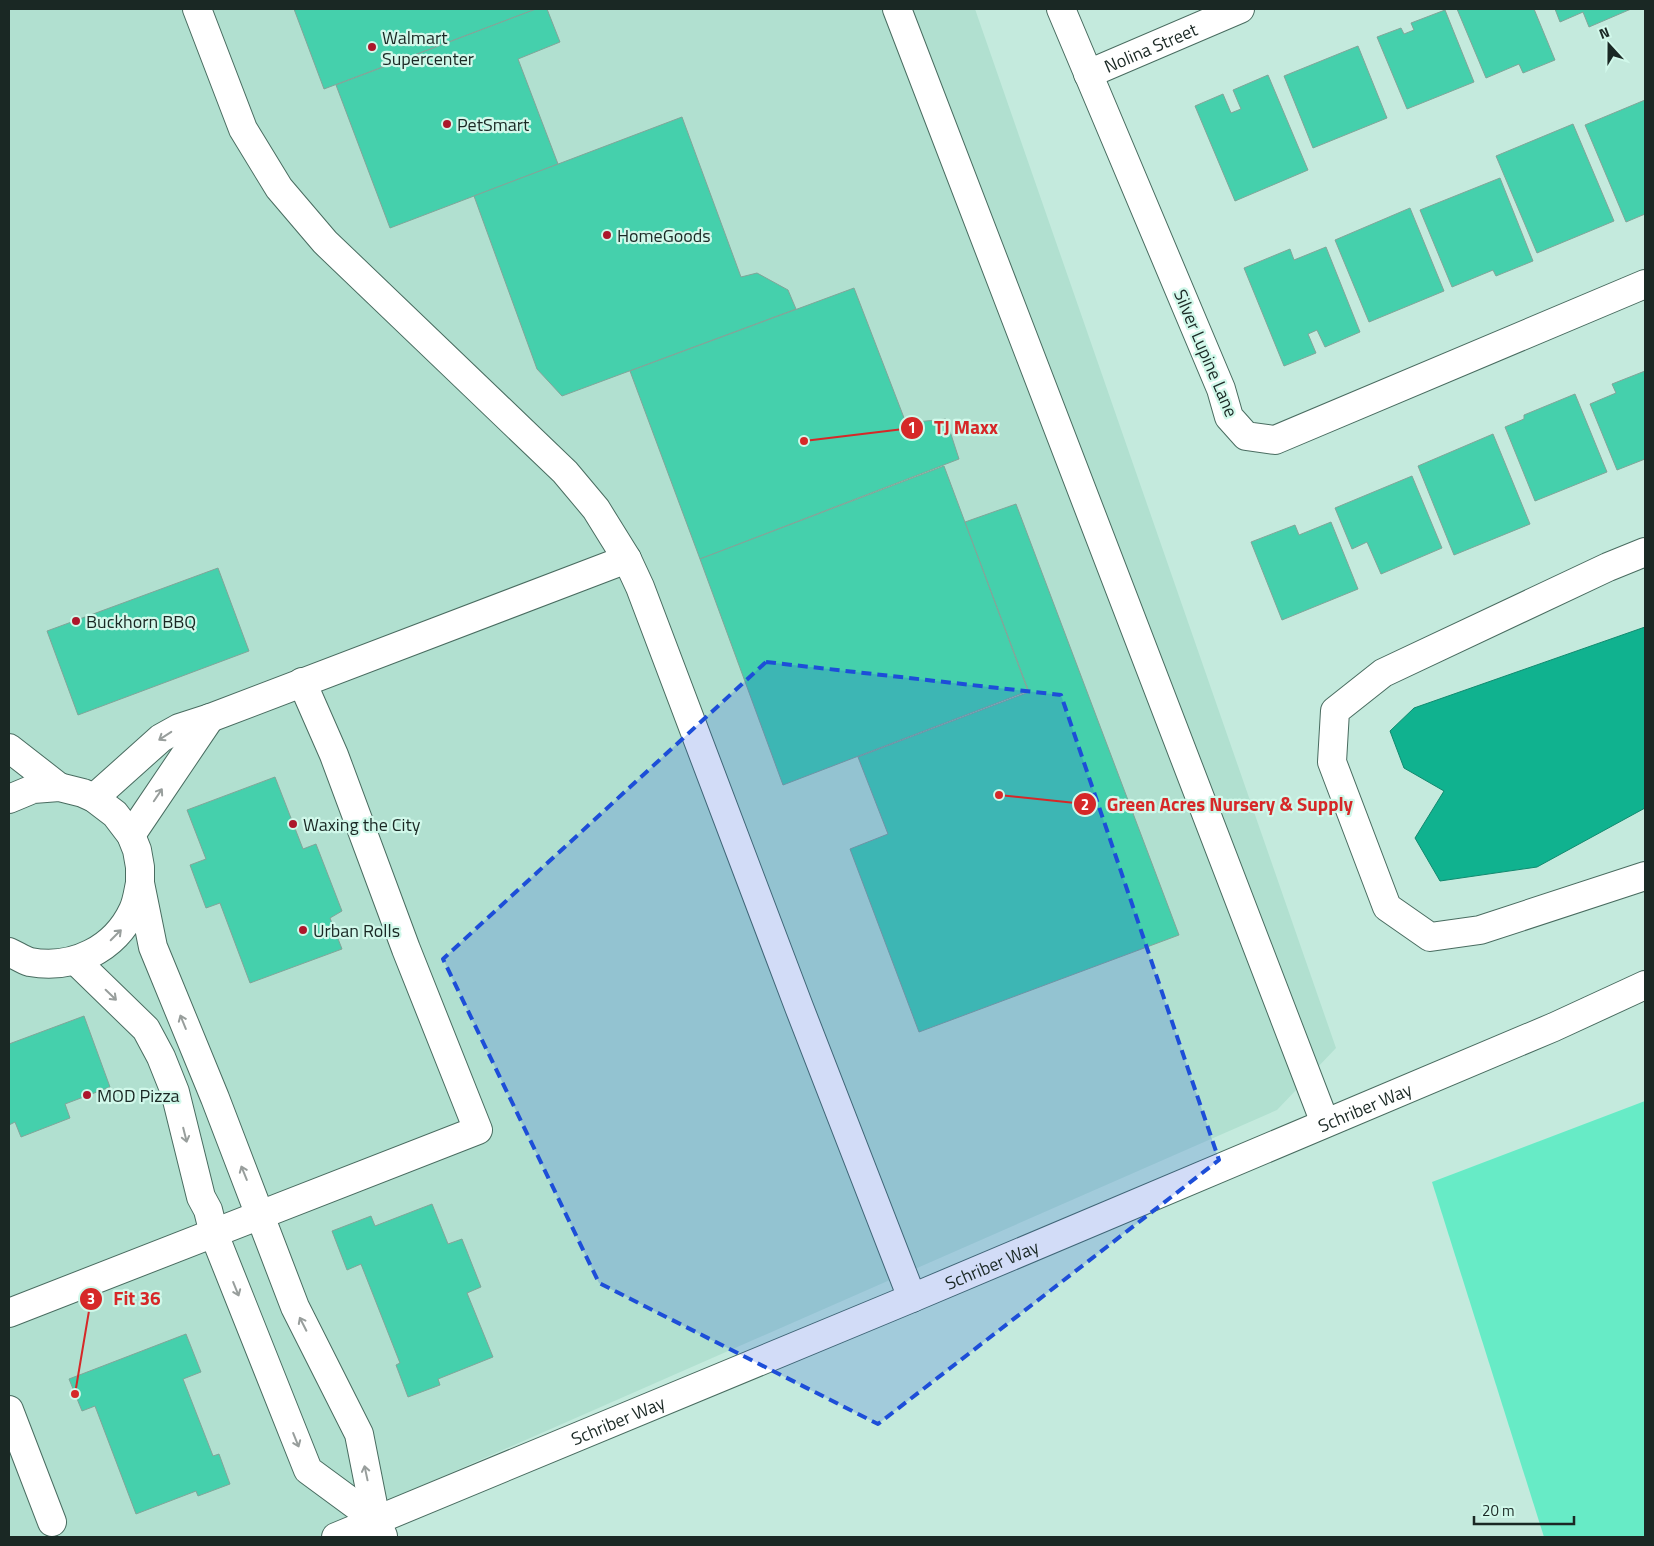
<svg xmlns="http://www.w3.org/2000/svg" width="1654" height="1546" font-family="'Titillium Web',sans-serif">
	<rect width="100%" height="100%" fill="#c4eadd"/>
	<polygon fill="#b1e0d0" points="9,9 975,9 1336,1048 1277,1110 332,1525 336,1537 9,1537"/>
	<polygon fill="#67ebc6" points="1645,1101 1645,1537 1544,1537 1432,1182"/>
	<polygon fill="#10b28f" stroke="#13896f" points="1645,627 1645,808 1537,867 1440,881 1415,838 1444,791 1404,768 1390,731 1414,708"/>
	<g fill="#45d0ac" stroke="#81a599">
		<polygon points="294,9 536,9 324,89"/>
		<polygon points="536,9 547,9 560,42 518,59 558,164 390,228 336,85"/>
		<polygon points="1457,9 1534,9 1555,60 1523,73 1519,64 1486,78"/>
		<polygon points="1555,9 1631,9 1589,27 1583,12 1560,22"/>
		<polygon points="1445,10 1474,82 1407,109 1377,37 1401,28 1404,34 1414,30 1411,23"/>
		<polygon points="1358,46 1387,118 1313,148 1284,76"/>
		<polygon points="1268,75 1308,170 1235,201 1195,106 1223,94 1231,113 1241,109 1233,90"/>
		<polygon points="1645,100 1645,214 1626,222 1585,125"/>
		<polygon points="682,117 741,277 757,273 788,290 796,309 562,396 537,369 474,196"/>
		<polygon points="1573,124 1614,221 1537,253 1496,156"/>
		<polygon points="1500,178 1533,261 1496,276 1493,270 1452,287 1420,210"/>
		<polygon points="1410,208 1444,291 1369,322 1335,240"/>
		<polygon points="1326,247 1360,332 1325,347 1317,330 1308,334 1316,353 1284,366 1244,268 1290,249 1294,260"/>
		<polygon points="854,288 906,423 946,419 959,459 700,559 630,371"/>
		<polygon points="1645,371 1645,459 1617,470 1590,404 1616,393 1612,384"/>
		<polygon points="1575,394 1607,472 1535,501 1505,427 1524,419 1524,415"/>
		<polygon points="1493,434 1530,524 1454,555 1418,466"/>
		<polygon points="944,466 1028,691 783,785 700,559"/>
		<polygon points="1412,476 1442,548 1381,574 1367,542 1352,549 1335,508"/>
		<polygon points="1016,504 1179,935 919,1032 850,849 888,834 858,757 1029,692 965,522"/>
		<polygon points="1331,522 1358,589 1282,620 1251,542 1295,525 1299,535"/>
		<polygon points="218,568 249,651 78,715 47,631"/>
		<polygon points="275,777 303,849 316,844 342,911 330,918 342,949 250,983 220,903 206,908 190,865 206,859 187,810"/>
		<polygon points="84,1016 110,1087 65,1104 70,1118 21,1137 15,1122 9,1125 9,1044"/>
		<polygon points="432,1204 448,1244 462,1239 481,1287 467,1293 493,1357 438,1379 440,1385 408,1397 396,1365 400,1363 361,1264 347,1270 332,1231 371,1216 375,1226"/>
		<polygon points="186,1334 201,1372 183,1379 213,1456 219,1454 230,1484 198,1496 196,1491 136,1514 95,1406 82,1411 69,1379"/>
	</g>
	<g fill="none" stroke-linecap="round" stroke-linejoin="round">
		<defs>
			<g id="minor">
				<polyline points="197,9 243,129 279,188 325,242 565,472 596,509 627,559 640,587 799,1007 912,1298"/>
				<polyline points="897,9 1325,1123"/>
				<polyline points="1061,9 1221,389 1229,417 1246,436 1275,440 1645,284"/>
				<path id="s1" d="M1088,74L1240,9"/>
				<polyline points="1645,552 1608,567 1383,673 1335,711 1332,762 1387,907 1430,937 1480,930 1645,876"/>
				<polyline points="9,748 59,787"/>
				<polyline points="94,798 161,738 179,728 210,718 627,559"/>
				<polyline points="9,799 33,789 59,787 83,793 94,798 115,814 131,835 137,850 140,867 140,883 153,947 215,1098 295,1307 359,1434 376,1520 383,1536"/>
				<polyline points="131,835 210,718"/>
				<path d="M9,952C16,955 23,960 30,962C73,970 115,949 133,910C137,902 138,892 140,883"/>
				<polyline points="76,961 146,1029 161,1057 175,1092 201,1197 208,1210 214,1234 308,1470 376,1520"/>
				<polyline points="9,1313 478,1130 406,949 334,755 302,682"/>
				<polyline points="9,1410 52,1522"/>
				<path id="s2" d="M336,1537L912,1298L1554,1027L1645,985"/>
			</g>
		</defs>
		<use href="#minor" stroke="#496c60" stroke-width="30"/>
		<use href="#minor" stroke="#fff" stroke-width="28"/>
	</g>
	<defs><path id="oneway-shaft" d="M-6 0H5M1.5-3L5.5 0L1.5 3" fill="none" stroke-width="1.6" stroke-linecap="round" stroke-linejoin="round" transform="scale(1.25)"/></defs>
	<g stroke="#989e9c">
		<use href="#oneway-shaft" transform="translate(165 736) rotate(147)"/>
		<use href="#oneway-shaft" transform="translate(158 795) rotate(-56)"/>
		<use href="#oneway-shaft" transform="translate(116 935) rotate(-45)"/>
		<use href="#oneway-shaft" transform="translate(111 995) rotate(44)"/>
		<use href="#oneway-shaft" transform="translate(183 1022) rotate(-112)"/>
		<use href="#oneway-shaft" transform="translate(185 1135) rotate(76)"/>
		<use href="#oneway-shaft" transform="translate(244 1173) rotate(-112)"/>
		<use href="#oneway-shaft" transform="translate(236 1289) rotate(68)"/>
		<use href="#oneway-shaft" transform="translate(303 1324) rotate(-117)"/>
		<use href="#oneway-shaft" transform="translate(296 1440) rotate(68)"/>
		<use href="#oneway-shaft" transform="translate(366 1473) rotate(-102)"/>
	</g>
	<path fill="#1d4ed8" fill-opacity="0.2" stroke="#1d4ed8" stroke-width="4" stroke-dasharray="10 6" stroke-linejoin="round" d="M766,662L1061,695L1219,1160L878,1424L599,1283L443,959Z"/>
	<g fill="#ac172b" stroke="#d1f8ea" stroke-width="2">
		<circle cx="372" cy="47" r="5"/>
		<circle cx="447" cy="124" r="5"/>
		<circle cx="607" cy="235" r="5"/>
		<circle cx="76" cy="621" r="5"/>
		<circle cx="293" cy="824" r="5"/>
		<circle cx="303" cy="930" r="5"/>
		<circle cx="87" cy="1095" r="5"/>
	</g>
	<g text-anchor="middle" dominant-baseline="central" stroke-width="4.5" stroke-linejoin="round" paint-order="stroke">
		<g font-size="18" fill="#1a2824" stroke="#d1f8ea" text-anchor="start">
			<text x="382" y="37">Walmart<tspan x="382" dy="21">Supercenter</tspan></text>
			<text x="457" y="124">PetSmart</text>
			<text x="617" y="235">HomeGoods</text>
			<text x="86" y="621">Buckhorn BBQ</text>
			<text x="303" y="824">Waxing the City</text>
			<text x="313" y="930">Urban Rolls</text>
			<text x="97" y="1095">MOD Pizza</text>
		</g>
		<g font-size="18" fill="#1a2824" stroke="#d1f8ea">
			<text stroke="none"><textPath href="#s1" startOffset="68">Nolina Street</textPath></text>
			<text transform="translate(1206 353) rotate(67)">Silver Lupine Lane</text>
			<text stroke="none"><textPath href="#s2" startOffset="1115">Schriber Way</textPath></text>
			<text stroke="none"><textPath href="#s2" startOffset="710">Schriber Way</textPath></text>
			<text stroke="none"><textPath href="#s2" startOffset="305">Schriber Way</textPath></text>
		</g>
	</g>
	<path fill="none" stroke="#d62828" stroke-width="2" d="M804 441L912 428M999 795L1085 804M75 1394L91 1299"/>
	<g fill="#d62828" stroke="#d1f8ea" stroke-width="2">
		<circle cx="804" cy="441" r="5"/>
		<circle cx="999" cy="795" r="5"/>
		<circle cx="75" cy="1394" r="5"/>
		<circle cx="912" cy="428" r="12"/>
		<circle cx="1085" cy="804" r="12"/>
		<circle cx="91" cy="1299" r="12"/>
	</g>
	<g font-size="15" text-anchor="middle" font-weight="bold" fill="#fff">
		<text x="912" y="433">1</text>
		<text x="1085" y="810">2</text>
		<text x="91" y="1304">3</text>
	</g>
	<g font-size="19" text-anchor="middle" font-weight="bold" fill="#d62828" stroke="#d1f8ea" stroke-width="4.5" stroke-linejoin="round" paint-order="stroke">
		<text x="966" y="434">TJ Maxx</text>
		<text x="1230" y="811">Green Acres Nursery &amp; Supply</text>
		<text x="137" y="1305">Fit 36</text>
	</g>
	<rect width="1654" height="1546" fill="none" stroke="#1a2824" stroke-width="20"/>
	<g transform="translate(1609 45) rotate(339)" stroke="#d1f8ea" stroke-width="4" paint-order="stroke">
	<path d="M0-4L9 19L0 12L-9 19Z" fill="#1a2824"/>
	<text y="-8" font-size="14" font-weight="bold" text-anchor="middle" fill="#1a2824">N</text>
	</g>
	<path d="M1474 1516v8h100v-8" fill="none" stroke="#1a2824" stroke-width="2.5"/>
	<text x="1482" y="1516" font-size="15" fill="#1a2824" stroke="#d1f8ea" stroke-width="4" paint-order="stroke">20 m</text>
</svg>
